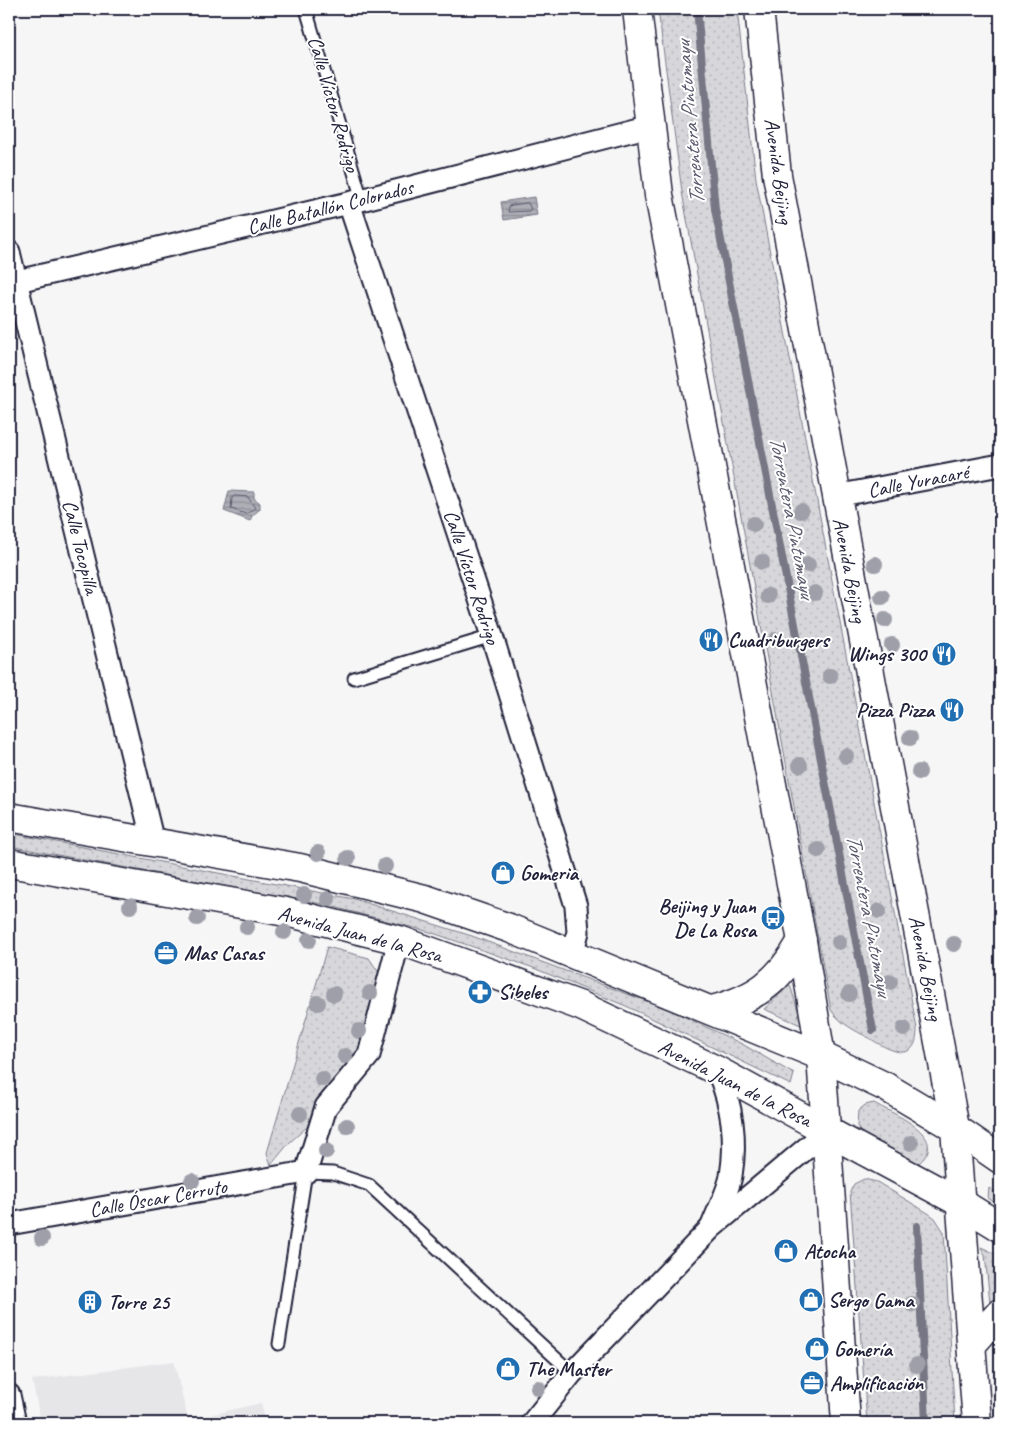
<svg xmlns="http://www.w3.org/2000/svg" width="1009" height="1432" font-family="Caveat,sans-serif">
	<defs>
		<pattern id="grass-dots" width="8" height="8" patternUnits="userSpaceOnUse" patternTransform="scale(1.25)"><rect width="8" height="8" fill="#d7d7db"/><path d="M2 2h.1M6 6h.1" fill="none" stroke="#b8b8bd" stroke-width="1.8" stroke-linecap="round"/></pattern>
		<pattern id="water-rules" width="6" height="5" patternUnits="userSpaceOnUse" patternTransform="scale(1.25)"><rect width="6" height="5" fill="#aeaeb7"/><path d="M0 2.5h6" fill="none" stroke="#8d8d96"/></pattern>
	</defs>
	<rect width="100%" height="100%" fill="#f6f6f7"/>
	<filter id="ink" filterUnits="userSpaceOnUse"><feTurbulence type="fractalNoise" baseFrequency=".02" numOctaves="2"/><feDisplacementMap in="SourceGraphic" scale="10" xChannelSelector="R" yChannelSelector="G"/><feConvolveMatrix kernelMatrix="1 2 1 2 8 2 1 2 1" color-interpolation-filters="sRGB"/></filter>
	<g filter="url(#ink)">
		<polygon fill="#e6e6e9" points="174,1361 188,1420 261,1403 266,1423 41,1423 32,1380"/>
		<g fill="url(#grass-dots)" stroke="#7c7c8b">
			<path d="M658,9H737L756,179L917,1029C917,1067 887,1049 869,1038C854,1030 841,1024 831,1010L682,192Z"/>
			<polygon points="9,833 354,899 472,936 670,1010 742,1044 794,1074 791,1085 626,1006 531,967 430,932 322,904 9,846"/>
			<polygon points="327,947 369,958 381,976 357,1053 316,1100 308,1126 289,1143 271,1165 267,1153"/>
			<polygon points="790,985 803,1026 764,1009"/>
			<path d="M874,1103C893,1114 951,1136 919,1163L911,1162L861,1133L857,1126L858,1111L865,1105Z"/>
			<polygon points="864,1179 877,1182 928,1213 935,1218 944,1232 955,1423 867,1423 850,1192 854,1184"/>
			<polygon points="989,1188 1000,1195 1000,1206 988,1198"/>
			<polygon points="981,1247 1000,1256 1000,1297 990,1302 985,1255"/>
		</g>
		<g fill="url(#water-rules)" stroke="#767685">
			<polygon points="534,197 537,215 504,220 501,202"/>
			<polygon points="229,491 254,492 254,498 260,503 260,509 252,516 250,521 224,511"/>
		</g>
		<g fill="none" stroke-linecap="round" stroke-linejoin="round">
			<g stroke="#5a5a6d" stroke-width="1">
				<polygon points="528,203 531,209 529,211 508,212 509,206"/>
				<polygon points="235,496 248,497 255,508 246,514 231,509 232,498"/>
			</g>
			<g stroke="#767685" stroke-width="8">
				<polyline points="697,9 715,209 873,1030"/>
				<polyline points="917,1226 926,1423"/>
			</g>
			<defs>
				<g id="lane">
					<polyline points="306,9 362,200"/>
					<polyline points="354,678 492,636"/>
					<polyline points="279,1344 306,1172 333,1173 369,1185 572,1373"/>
				</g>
				<g id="street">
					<polyline points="349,203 492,636 576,906 578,932 572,954"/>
					<polyline points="9,252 153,842"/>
					<polyline points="9,283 349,203 650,126"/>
					<polyline points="836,496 1000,465"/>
					<polyline points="9,1224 306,1172 326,1107 369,1055 399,940"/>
					<path d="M712,1226C718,1210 728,1192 731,1176C737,1138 732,1106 718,1071"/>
					<polyline points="9,1395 15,1423"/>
					<polyline points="532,1423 572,1373 711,1228 827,1131"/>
				</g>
				<g id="secondary">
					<polyline points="9,817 300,868 425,899 509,928 821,1056"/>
					<polyline points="9,863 286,912 399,940 581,1006 718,1071 827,1131"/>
					<polyline points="955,1128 1000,1159"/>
					<polyline points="961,1203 1000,1227"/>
				</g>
				<g id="primary">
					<polyline points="637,9 659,195 802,941 821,1056 846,1423"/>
					<polyline points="759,9 777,175 955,1128 977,1423"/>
					<path d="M712,1010C757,998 779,981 802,941"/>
					<polyline points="821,1056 886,1087 955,1128"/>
					<polyline points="827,1131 961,1203"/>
					<polyline points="972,1344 1000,1313"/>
				</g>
			</defs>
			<use href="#lane" stroke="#22223b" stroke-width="15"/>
			<use href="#street" stroke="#22223b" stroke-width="25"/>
			<use href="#secondary" stroke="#22223b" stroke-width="31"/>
			<use href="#primary" stroke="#22223b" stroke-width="31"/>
			<use href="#lane" stroke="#fff" stroke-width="11"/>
			<use href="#street" stroke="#fff" stroke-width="21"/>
			<use href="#secondary" stroke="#fff" stroke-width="28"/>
			<use href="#primary" stroke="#fff" stroke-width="28"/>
		</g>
		<g fill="#9f9faa">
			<circle cx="801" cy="511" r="8"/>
			<circle cx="754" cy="524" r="8"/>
			<circle cx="762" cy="562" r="8"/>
			<circle cx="875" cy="564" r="8"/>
			<circle cx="808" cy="565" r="8"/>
			<circle cx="815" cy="593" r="8"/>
			<circle cx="768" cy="596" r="8"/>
			<circle cx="882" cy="597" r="8"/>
			<circle cx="885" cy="620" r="8"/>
			<circle cx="776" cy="640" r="8"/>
			<circle cx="892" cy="645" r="8"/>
			<circle cx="830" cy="676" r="8"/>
			<circle cx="910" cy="738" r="8"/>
			<circle cx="846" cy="756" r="8"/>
			<circle cx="800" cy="765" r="8"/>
			<circle cx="919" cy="772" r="8"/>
			<circle cx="818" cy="850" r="8"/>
			<circle cx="318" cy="853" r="8"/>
			<circle cx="348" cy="858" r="8"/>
			<circle cx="385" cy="866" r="8"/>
			<circle cx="304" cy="895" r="8"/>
			<circle cx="328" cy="899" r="8"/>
			<circle cx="130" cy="906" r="8"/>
			<circle cx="879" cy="911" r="8"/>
			<circle cx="197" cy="918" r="8"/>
			<circle cx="247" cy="927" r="8"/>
			<circle cx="284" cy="932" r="8"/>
			<circle cx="309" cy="940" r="8"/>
			<circle cx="839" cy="942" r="8"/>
			<circle cx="954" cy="944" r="8"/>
			<circle cx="890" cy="982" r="8"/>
			<circle cx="370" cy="993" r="8"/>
			<circle cx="334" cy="994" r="8"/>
			<circle cx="849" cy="994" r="8"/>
			<circle cx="318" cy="1003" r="8"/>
			<circle cx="904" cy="1029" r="8"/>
			<circle cx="359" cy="1031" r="8"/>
			<circle cx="345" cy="1056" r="8"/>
			<circle cx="322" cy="1079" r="8"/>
			<circle cx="300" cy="1114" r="8"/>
			<circle cx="347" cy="1126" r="8"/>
			<circle cx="911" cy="1143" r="8"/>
			<circle cx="326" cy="1151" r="8"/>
			<circle cx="192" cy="1181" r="8"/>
			<circle cx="42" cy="1238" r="8"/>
			<circle cx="912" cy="1304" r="8"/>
			<circle cx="917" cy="1365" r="8"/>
			<circle cx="538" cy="1388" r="8"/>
		</g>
	</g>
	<defs>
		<symbol id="restaurant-disc" viewBox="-11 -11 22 22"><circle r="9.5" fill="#1f6fb2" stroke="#fff"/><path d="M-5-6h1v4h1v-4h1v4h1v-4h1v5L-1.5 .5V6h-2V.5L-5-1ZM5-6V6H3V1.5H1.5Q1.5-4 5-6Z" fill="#fff"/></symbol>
		<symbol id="shop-disc" viewBox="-11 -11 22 22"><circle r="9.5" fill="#1f6fb2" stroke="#fff"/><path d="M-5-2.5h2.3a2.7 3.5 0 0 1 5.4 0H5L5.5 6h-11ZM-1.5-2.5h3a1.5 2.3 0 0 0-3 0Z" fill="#fff"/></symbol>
		<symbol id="bus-disc" viewBox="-11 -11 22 22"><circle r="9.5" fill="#1f6fb2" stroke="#fff"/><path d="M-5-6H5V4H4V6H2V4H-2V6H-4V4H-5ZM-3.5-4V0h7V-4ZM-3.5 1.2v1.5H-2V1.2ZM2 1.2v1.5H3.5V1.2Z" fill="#fff"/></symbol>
		<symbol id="office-disc" viewBox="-11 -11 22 22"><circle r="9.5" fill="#1f6fb2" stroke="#fff"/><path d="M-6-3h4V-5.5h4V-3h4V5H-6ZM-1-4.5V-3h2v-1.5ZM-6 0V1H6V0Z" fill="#fff"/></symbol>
		<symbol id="pharmacy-disc" viewBox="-11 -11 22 22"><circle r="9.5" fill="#1f6fb2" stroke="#fff"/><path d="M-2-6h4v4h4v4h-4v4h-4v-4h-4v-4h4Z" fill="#fff"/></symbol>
		<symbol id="building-disc" viewBox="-11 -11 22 22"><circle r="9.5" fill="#1f6fb2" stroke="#fff"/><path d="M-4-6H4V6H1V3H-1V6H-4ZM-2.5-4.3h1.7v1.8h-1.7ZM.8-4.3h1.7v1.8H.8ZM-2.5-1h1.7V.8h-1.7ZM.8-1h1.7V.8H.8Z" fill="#fff"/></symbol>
	</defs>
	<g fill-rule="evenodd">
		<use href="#restaurant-disc" x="697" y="626" width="28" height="28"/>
		<use href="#restaurant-disc" x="930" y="640" width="28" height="28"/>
		<use href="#restaurant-disc" x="938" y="696" width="28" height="28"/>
		<use href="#shop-disc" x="489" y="859" width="28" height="28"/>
		<use href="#bus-disc" x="759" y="904" width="28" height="28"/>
		<use href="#office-disc" x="152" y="939" width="28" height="28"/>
		<use href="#pharmacy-disc" x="466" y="978" width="28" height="28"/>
		<use href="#shop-disc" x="772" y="1237" width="28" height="28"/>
		<use href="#shop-disc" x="797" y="1286" width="28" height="28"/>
		<use href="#building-disc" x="76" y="1288" width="28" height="28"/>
		<use href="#shop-disc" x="803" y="1335" width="28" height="28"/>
		<use href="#shop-disc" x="494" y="1355" width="28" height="28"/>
		<use href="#office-disc" x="798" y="1369" width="28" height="28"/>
	</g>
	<g text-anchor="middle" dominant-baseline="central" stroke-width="4" stroke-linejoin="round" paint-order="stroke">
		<g font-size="21" fill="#22223b" stroke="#fff">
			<text transform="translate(334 104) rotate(74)">Calle Víctor Rodrigo</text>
			<text transform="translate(779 171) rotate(82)">Avenida Beijing</text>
			<text transform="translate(330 207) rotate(-14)">Calle Batallón Colorados</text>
			<text transform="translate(918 481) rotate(-11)">Calle Yuracaré</text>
			<text transform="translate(81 547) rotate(76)">Calle Tocopilla</text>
			<text transform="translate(850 570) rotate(79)">Avenida Beijing</text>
			<text transform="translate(472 577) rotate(72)">Calle Víctor Rodrigo</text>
			<text transform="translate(360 934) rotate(15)">Avenida Juan de la Rosa</text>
			<text transform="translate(926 968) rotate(79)">Avenida Beijing</text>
			<text transform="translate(735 1083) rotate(27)">Avenida Juan de la Rosa</text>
			<text transform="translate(158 1198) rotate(-10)">Calle Óscar Cerruto</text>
		</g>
		<g font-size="21" font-weight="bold" fill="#22223b" stroke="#fff" text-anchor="start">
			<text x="728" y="640">Cuadriburgers</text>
			<text x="926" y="654" text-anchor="end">Wings 300</text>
			<text x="934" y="710" text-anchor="end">Pizza Pizza</text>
			<text x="520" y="873">Gomeria</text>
			<text x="756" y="906" text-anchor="end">Beijing y Juan<tspan x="756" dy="24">De La Rosa</tspan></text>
			<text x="184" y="953">Mas Casas</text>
			<text x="498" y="992">Sibeles</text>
			<text x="804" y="1251">Atocha</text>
			<text x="828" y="1300">Sergo Gama</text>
			<text x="108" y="1302">Torre 25</text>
			<text x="834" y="1349">Gomería</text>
			<text x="526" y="1369">The Master</text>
			<text x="830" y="1383">Amplificación</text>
		</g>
		<g font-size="22" font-style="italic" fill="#5a5a6d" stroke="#fff">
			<text transform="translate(690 123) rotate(-95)">Torrentera Pintumayu</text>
			<text transform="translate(792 517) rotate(79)">Torrentera Pintumayu</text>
			<text transform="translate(869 915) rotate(79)">Torrentera Pintumayu</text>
		</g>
	</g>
	<rect width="1009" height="1432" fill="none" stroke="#fff" stroke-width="30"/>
	<rect x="15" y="15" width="979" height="1402" fill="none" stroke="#22223b" stroke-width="2" filter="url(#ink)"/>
</svg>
